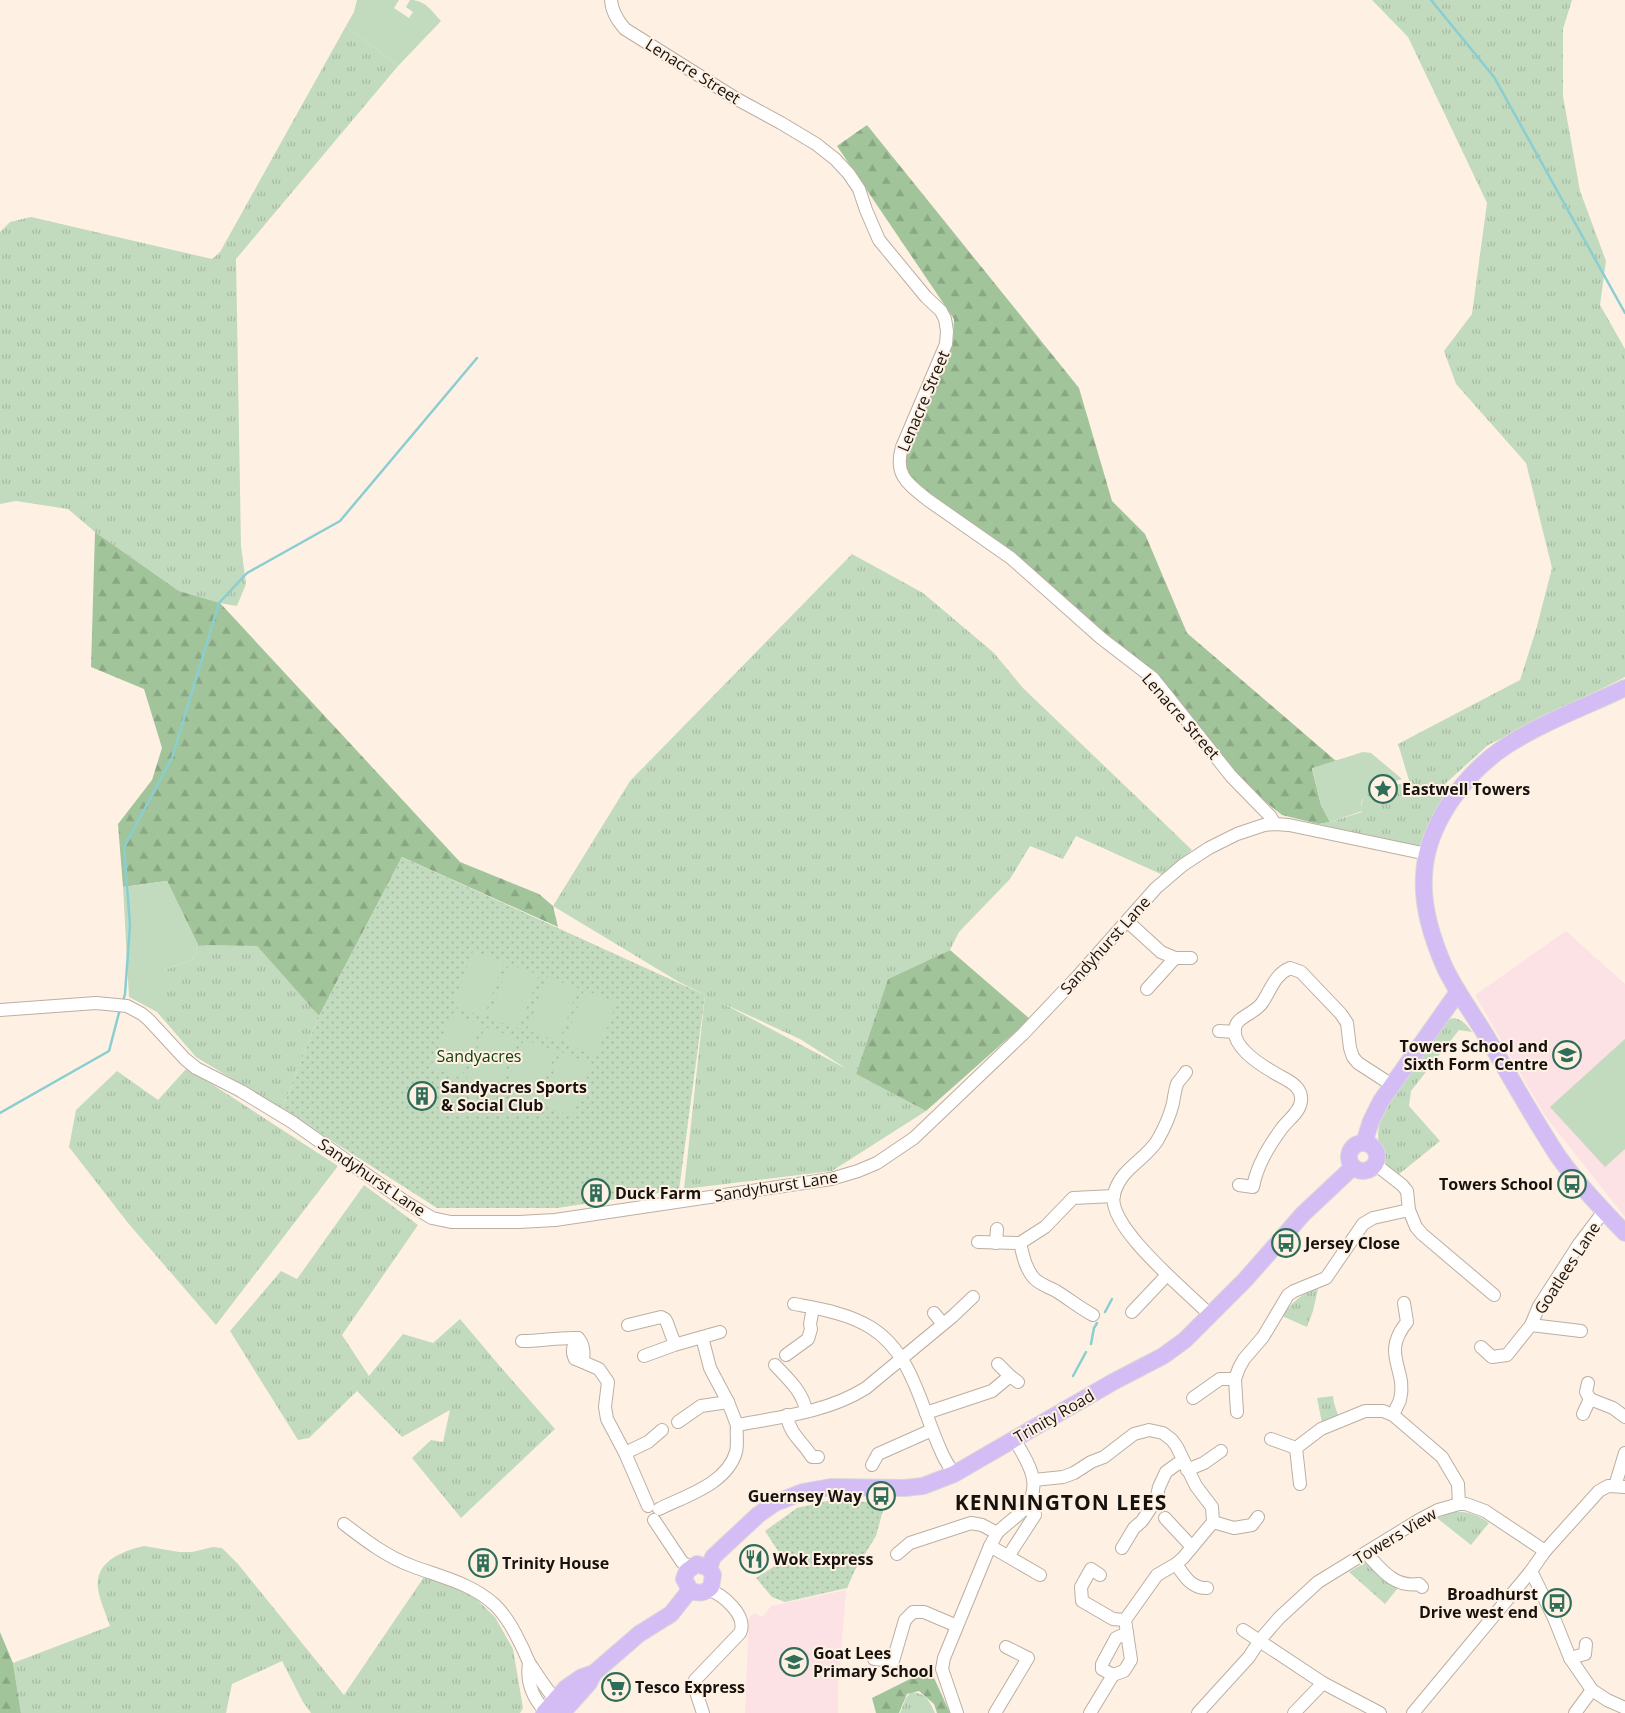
<svg xmlns="http://www.w3.org/2000/svg" width="1625" height="1713" font-family="'Open Sans',sans-serif">
	<defs>
		<pattern id="grass-tufts" width="24" height="20" patternUnits="userSpaceOnUse" patternTransform="scale(1.25)"><rect width="24" height="20" fill="#c2dabe"/><path d="M3 7l-1-3M5 7V3M7 7l1-3M15 17l-1-3M17 17v-4M19 17l1-3" fill="none" stroke="#a6baa2"/></pattern>
		<pattern id="forest-firs" width="22" height="20" patternUnits="userSpaceOnUse" patternTransform="scale(1.25)"><rect width="22" height="20" fill="#a1c49b"/><path d="M5 1l3.5 6h-7zM16 11l3.5 6h-7z" fill="#8aa784"/></pattern>
		<pattern id="park-dots" width="8" height="8" patternUnits="userSpaceOnUse" patternTransform="scale(1.25)"><rect width="8" height="8" fill="#c2dabe"/><path d="M2 2h.1M6 6h.1" fill="none" stroke="#a6baa2" stroke-width="1.8" stroke-linecap="round"/></pattern>
	</defs>
	<rect width="100%" height="100%" fill="#fef1e3"/>
	<g fill="#fce1e5">
		<polygon points="1566,931 1625,984 1625,1217 1545,1116 1475,995"/>
		<polygon points="846,1590 838,1689 838,1713 745,1713 749,1618 754,1613 763,1617 771,1606"/>
	</g>
	<g fill="url(#grass-tufts)" fill-rule="evenodd">
		<path d="M1372,0H1572L1563,29V96L1580,191L1606,261L1600,305L1625,349V677L1488,745L1445,784L1454,785L1426,840L1419,846L1412,847L1318,824L1330,822L1362,812L1361,807L1363,798L1367,794L1378,791L1380,794L1388,791L1387,787C1397,783 1404,782 1412,790L1398,744L1520,680L1536,630L1552,568L1526,463L1456,384L1444,351L1472,314L1487,203L1408,37Z"/>
		<polygon points="346,26 398,66 236,259 241,546 246,584 237,606 219,603 179,591 95,532 68,509 16,501 0,504 0,232 10,222 31,217 212,259 220,252"/>
		<path d="M852,554L923,593L994,653L1023,688L1192,850L1163,875L1076,836L1063,859L1030,846L1010,879L959,932L950,950L888,979L856,1074L926,1111L832,1171L684,1189L705,995L679,982L553,906L630,781ZM720,1002L800,1039L847,1069Z"/>
		<polygon points="198,945 257,946 319,1016 282,1109 196,1057 157,1012 164,1006 164,970 194,959"/>
		<path d="M1454,1018C1463,1020 1467,1025 1472,1032L1459,1030L1411,1091L1409,1106L1440,1141L1398,1175C1378,1162 1374,1136 1382,1114L1431,1042L1450,1019Z"/>
		<polygon points="187,1068 338,1166 216,1325 128,1223 69,1147 76,1110 117,1071 158,1100"/>
		<polygon points="364,1185 418,1225 342,1335 369,1376 403,1334 433,1343 460,1319 498,1364 555,1429 461,1518 412,1458 431,1440 443,1442 450,1410 402,1437 357,1391 309,1438 298,1440 230,1331 281,1271 297,1279"/>
		<path d="M1318,1289L1313,1311L1307,1327L1282,1316C1293,1301 1301,1294 1318,1289Z"/>
		<polygon points="1333,1396 1334,1403 1338,1415 1322,1423 1317,1398"/>
		<path d="M1454,1512C1467,1511 1478,1515 1489,1523L1471,1545L1437,1518Z"/>
		<path d="M144,1546L179,1552H192L213,1547L222,1548L238,1564L344,1695L424,1577L452,1585L475,1598L495,1617L513,1649L523,1708L520,1713H311L303,1702L282,1661L232,1684L226,1713H21L13,1663L110,1626C106,1614 100,1601 98,1589C94,1562 122,1551 144,1546Z"/>
		<polygon points="1366,1562 1374,1566 1398,1588 1385,1604 1349,1572"/>
		<path d="M911,1692C926,1693 929,1700 935,1713H900L906,1698Z"/>
	</g>
	<g fill="url(#forest-firs)">
		<polygon points="867,125 1079,388 1112,501 1145,534 1187,633 1336,761 1312,769 1321,805 1330,822 1318,824 1282,815 1239,781 1154,676 919,487 901,465 953,344 954,319 837,146"/>
		<polygon points="95,532 179,591 220,603 460,862 539,894 553,906 558,927 402,857 319,1016 257,946 198,945 167,881 123,887 118,824 152,780 162,748 144,689 91,667"/>
		<polygon points="950,950 1030,1019 926,1111 856,1074 888,979"/>
		<polygon points="0,1632 13,1663 21,1713 0,1713"/>
		<polygon points="930,1669 950,1713 937,1713 934,1704 919,1691 907,1694 899,1713 876,1713 872,1698"/>
	</g>
	<g fill="url(#park-dots)">
		<polygon points="402,857 705,995 679,1190 557,1208 437,1208 282,1109 319,1016"/>
		<polygon points="831,1500 885,1503 876,1536 855,1570 847,1588 785,1602 772,1597 756,1578 784,1560 765,1531 797,1508"/>
	</g>
	<g fill="#c2dabe">
		<path d="M357,0H399L394,8L409,18L413,12L406,7L410,0C425,0 431,10 441,21L398,66L346,26L354,12Z"/>
		<path d="M1363,752L1371,753L1402,779L1374,787L1375,791C1365,794 1359,799 1362,811L1330,822L1321,805L1312,768Z"/>
		<polygon points="167,881 198,945 194,959 164,970 164,1006 157,1012 129,997 123,887"/>
		<polygon points="473,951 504,962 484,1017 453,1006"/>
		<polygon points="509,964 539,975 519,1029 489,1018"/>
		<polygon points="547,977 578,988 559,1042 527,1030"/>
		<polygon points="584,990 617,1002 597,1055 564,1044"/>
		<polygon points="451,1013 481,1025 461,1078 431,1067"/>
		<polygon points="485,1027 517,1038 498,1092 466,1081"/>
		<polygon points="524,1039 556,1051 535,1106 503,1094"/>
		<polygon points="1625,1039 1625,1149 1605,1167 1550,1107"/>
		<polygon points="561,1052 592,1064 572,1117 541,1105"/>
	</g>
	<g fill="none" stroke-linecap="round" stroke-linejoin="round">
		<g stroke="#8aced1" stroke-width="2.5">
			<polyline points="1431,0 1494,77 1625,313"/>
			<polyline points="123,1001 125,994 130,925 124,847 172,758 219,603 247,573 340,521 477,358"/>
			<polyline points="0,1113 109,1051 120,1009"/>
			<polyline points="1105,1312 1112,1299"/>
			<polyline points="1091,1344 1094,1328 1097,1323"/>
			<polyline points="1073,1376 1086,1352"/>
		</g>
		<defs>
			<g id="minor">
				<path d="M611,0C612,12 617,20 625,29L735,98L781,123L816,144L835,159L849,174L859,189L866,210L879,240L926,297L941,311L945,319L947,331L946,344L902,447C894,475 907,483 928,500L1011,558L1101,638L1153,678L1231,776L1270,816L1275,824"/>
				<polyline points="1127,921 1161,952 1175,958 1191,958"/>
				<polyline points="1147,989 1175,958"/>
				<polyline points="0,1010 96,1003 127,1006 142,1014 149,1020 185,1059 196,1068 241,1091 292,1122 404,1201 432,1218 451,1222 519,1222 555,1220 831,1179 858,1171 877,1163 914,1138 1023,1034 1078,976 1156,888 1183,865 1209,848 1237,834 1264,825 1275,824 1289,825 1427,854"/>
				<polyline points="1219,1031 1235,1032"/>
				<path d="M1186,1072C1184,1076 1179,1080 1177,1084C1175,1090 1174,1097 1173,1103C1170,1116 1164,1129 1157,1141C1144,1161 1121,1168 1114,1194C1105,1226 1189,1293 1211,1316"/>
				<polyline points="1375,1164 1402,1185 1407,1191 1409,1210 1416,1227 1422,1234 1494,1295"/>
				<path d="M1239,1185L1253,1187C1257,1165 1269,1146 1282,1128C1288,1120 1300,1112 1301,1101C1303,1084 1283,1079 1273,1072C1259,1064 1228,1044 1236,1025C1239,1017 1256,1012 1262,1003C1271,990 1274,975 1290,968L1301,972L1341,1014L1347,1023L1350,1048L1353,1057L1358,1063L1392,1085"/>
				<polyline points="978,1242 1020,1243 1045,1227 1073,1198 1114,1196"/>
				<polyline points="996,1243 997,1229"/>
				<path d="M1020,1243C1023,1255 1025,1267 1033,1277C1038,1284 1049,1287 1056,1291C1069,1299 1080,1308 1093,1315"/>
				<path d="M794,1304C820,1309 847,1313 870,1327C913,1353 921,1408 941,1451C944,1459 949,1466 954,1474"/>
				<polyline points="1132,1312 1167,1275"/>
				<polyline points="934,1313 943,1324"/>
				<path d="M628,1325L661,1317L665,1319C670,1327 670,1336 676,1344"/>
				<polyline points="1531,1325 1581,1331"/>
				<polyline points="702,1337 710,1368 728,1402 737,1425"/>
				<path d="M578,1338C573,1346 571,1351 575,1359L583,1362"/>
				<path d="M522,1341C541,1341 559,1337 578,1338C584,1345 584,1352 583,1362L599,1369L608,1382L605,1407L607,1419L625,1453L648,1506"/>
				<polyline points="1481,1347 1492,1357 1507,1355 1531,1325 1539,1306 1561,1272 1579,1244 1604,1211"/>
				<polyline points="786,1355 808,1339 811,1329 810,1324 813,1308"/>
				<polyline points="644,1356 674,1345 720,1332"/>
				<polyline points="998,1364 1010,1376 1018,1382"/>
				<path d="M775,1365C788,1379 803,1392 806,1411"/>
				<polyline points="1588,1383 1586,1392 1590,1399"/>
				<polyline points="1193,1398 1220,1379 1235,1379"/>
				<polyline points="1590,1399 1613,1408 1625,1417"/>
				<polyline points="1237,1412 1235,1379 1239,1368 1244,1359 1263,1337 1288,1295 1294,1291 1326,1278 1363,1224 1373,1218 1409,1210"/>
				<polyline points="926,1413 992,1391 1010,1376"/>
				<polyline points="1583,1414 1590,1399"/>
				<path d="M787,1415C789,1434 803,1442 812,1457H818"/>
				<path d="M1393,1415C1395,1410 1398,1405 1400,1400C1408,1369 1380,1355 1407,1322L1404,1303"/>
				<polyline points="678,1422 701,1406 728,1402"/>
				<polyline points="1271,1439 1296,1448 1300,1484"/>
				<polyline points="1296,1448 1321,1429 1365,1411 1383,1411 1393,1415 1442,1457 1458,1484 1459,1504"/>
				<polyline points="625,1453 648,1442 662,1430"/>
				<polyline points="872,1465 878,1454 932,1430"/>
				<polyline points="1187,1470 1204,1463 1221,1451"/>
				<polyline points="1034,1480 1063,1477 1074,1473 1091,1462 1104,1457 1134,1434 1149,1430 1163,1433 1172,1440 1177,1447 1196,1486 1212,1507 1213,1522 1183,1558 1176,1564 1157,1575 1125,1620 1127,1633"/>
				<polyline points="1615,1486 1625,1453"/>
				<path d="M659,1509C685,1496 727,1484 736,1452C738,1444 736,1434 737,1425C781,1417 828,1412 866,1388L953,1316L973,1297"/>
				<polyline points="1165,1518 1192,1547"/>
				<polyline points="654,1520 682,1562 690,1567"/>
				<polyline points="1213,1522 1234,1528 1252,1525 1258,1517"/>
				<path d="M344,1524C365,1540 387,1557 412,1566C441,1577 471,1583 495,1605C505,1615 514,1630 520,1643C524,1650 526,1657 530,1664C540,1679 549,1694 562,1707"/>
				<polyline points="990,1546 1040,1575"/>
				<polyline points="1122,1548 1134,1528 1142,1521 1156,1500 1159,1487 1166,1472 1177,1464 1183,1463"/>
				<path d="M1366,1553C1381,1569 1394,1588 1419,1584L1422,1587"/>
				<polyline points="897,1554 910,1543 971,1523 982,1525 997,1533"/>
				<polyline points="1009,1555 1035,1515 1026,1507"/>
				<path d="M1176,1564C1184,1576 1192,1589 1207,1588"/>
				<polyline points="1531,1571 1554,1618 1570,1658 1592,1690 1607,1700 1625,1708"/>
				<polyline points="1100,1575 1091,1569 1081,1587 1082,1601 1113,1619 1125,1620"/>
				<polyline points="1243,1630 1323,1683 1380,1713"/>
				<polyline points="1570,1658 1585,1654 1586,1644"/>
				<polyline points="874,1659 893,1661 905,1620 913,1612 924,1612 957,1626"/>
				<path d="M529,1663C526,1683 533,1699 547,1713"/>
				<path d="M703,1713L694,1686L695,1680L740,1633C748,1616 723,1594 708,1590"/>
				<path d="M957,1713L942,1669L944,1658L990,1546C993,1541 995,1536 998,1532C1007,1523 1017,1517 1025,1508C1044,1485 1027,1460 1014,1439"/>
				<polyline points="995,1713 1028,1658 1006,1647"/>
				<polyline points="1090,1713 1113,1675 1124,1671 1131,1660 1127,1633 1116,1638 1102,1664 1102,1669 1113,1675"/>
				<polyline points="1198,1713 1249,1657 1260,1640 1279,1618 1318,1582 1419,1520 1438,1510 1459,1504 1466,1504 1485,1511 1545,1551"/>
				<polyline points="1294,1713 1323,1683"/>
				<polyline points="1413,1713 1531,1571 1545,1551 1599,1491 1608,1486 1625,1487"/>
				<polyline points="1575,1713 1592,1690"/>
			</g>
			<g id="major">
				<path d="M1625,688C1585,707 1543,722 1506,746C1464,774 1426,825 1424,876C1422,906 1433,941 1445,968C1457,993 1474,1015 1488,1039C1511,1078 1533,1118 1558,1156C1577,1183 1602,1209 1625,1233"/>
				<circle cx="1363" cy="1157" r="14"/>
				<polyline points="1364,1143 1371,1121 1381,1101 1458,992"/>
				<path d="M709,1568L697,1564L687,1571L684,1579L690,1590C698,1594 704,1594 711,1587L713,1575L709,1568L713,1557L758,1515L775,1503L803,1492L831,1487L905,1488L923,1486L954,1474L1113,1382L1163,1356L1185,1340L1245,1280L1303,1214L1353,1167"/>
				<polyline points="544,1713 566,1688 582,1677 594,1673 639,1634 671,1614 690,1590"/>
				<polyline points="562,1713 589,1683 594,1673"/>
			</g>
		</defs>
		<use href="#minor" stroke="#bbafa2" stroke-width="14"/>
		<use href="#major" stroke="#dad9d8" stroke-width="18"/>
		<use href="#minor" stroke="#fff" stroke-width="12"/>
		<use href="#major" stroke="#d4bcf5" stroke-width="16"/>
	</g>
	<defs>
		<symbol id="sight-ring" viewBox="-11 -11 22 22"><circle r="9.5" fill="#fef1e3" stroke="#2f6d59" stroke-width="1.5"/><path d="M0-6L1.8-2.2L6-1.7L2.9 1.2L3.7 5.4L0 3.3L-3.7 5.4L-2.9 1.2L-6-1.7L-1.8-2.2Z" fill="#2f6d59"/></symbol>
		<symbol id="school-ring" viewBox="-11 -11 22 22"><circle r="9.5" fill="#fef1e3" stroke="#2f6d59" stroke-width="1.5"/><path d="M0-5L7-2L0 1L-7-2ZM-4 1L0 2.5L4 1V4Q0 6-4 4Z" fill="#2f6d59"/></symbol>
		<symbol id="building-ring" viewBox="-11 -11 22 22"><circle r="9.5" fill="#fef1e3" stroke="#2f6d59" stroke-width="1.5"/><path d="M-4-6H4V6H1V3H-1V6H-4ZM-2.5-4.3h1.7v1.8h-1.7ZM.8-4.3h1.7v1.8H.8ZM-2.5-1h1.7V.8h-1.7ZM.8-1h1.7V.8H.8Z" fill="#2f6d59"/></symbol>
		<symbol id="bus-ring" viewBox="-11 -11 22 22"><circle r="9.5" fill="#fef1e3" stroke="#2f6d59" stroke-width="1.5"/><path d="M-5-6H5V4H4V6H2V4H-2V6H-4V4H-5ZM-3.5-4V0h7V-4ZM-3.5 1.2v1.5H-2V1.2ZM2 1.2v1.5H3.5V1.2Z" fill="#2f6d59"/></symbol>
		<symbol id="restaurant-ring" viewBox="-11 -11 22 22"><circle r="9.5" fill="#fef1e3" stroke="#2f6d59" stroke-width="1.5"/><path d="M-5-6h1v4h1v-4h1v4h1v-4h1v5L-1.5 .5V6h-2V.5L-5-1ZM5-6V6H3V1.5H1.5Q1.5-4 5-6Z" fill="#2f6d59"/></symbol>
		<symbol id="supermarket-ring" viewBox="-11 -11 22 22"><circle r="9.5" fill="#fef1e3" stroke="#2f6d59" stroke-width="1.5"/><path d="M-6-5.5h2.5l.6 2H6L4.5 2H-2.5L-4.4-4H-6ZM-1.5 3.2a1.3 1.3 0 1 0 .1 0ZM3 3.2a1.3 1.3 0 1 0 .1 0Z" fill="#2f6d59"/></symbol>
	</defs>
	<g fill-rule="evenodd">
		<use href="#sight-ring" x="1367" y="773" width="32" height="32"/>
		<use href="#school-ring" x="1551" y="1039" width="32" height="32"/>
		<use href="#building-ring" x="406" y="1080" width="32" height="32"/>
		<use href="#bus-ring" x="1556" y="1168" width="32" height="32"/>
		<use href="#building-ring" x="580" y="1177" width="32" height="32"/>
		<use href="#bus-ring" x="1270" y="1227" width="32" height="32"/>
		<use href="#bus-ring" x="865" y="1480" width="32" height="32"/>
		<use href="#restaurant-ring" x="738" y="1543" width="32" height="32"/>
		<use href="#building-ring" x="467" y="1547" width="32" height="32"/>
		<use href="#bus-ring" x="1541" y="1587" width="32" height="32"/>
		<use href="#school-ring" x="778" y="1646" width="32" height="32"/>
		<use href="#supermarket-ring" x="600" y="1671" width="32" height="32"/>
	</g>
	<g text-anchor="middle" dominant-baseline="central" stroke-width="4" stroke-linejoin="round" paint-order="stroke">
		<g font-size="16" fill="#17120e" stroke="#fef1e3">
			<text transform="translate(693 71) rotate(32)">Lenacre Street</text>
			<text transform="translate(923 401) rotate(-67)">Lenacre Street</text>
			<text transform="translate(1181 716) rotate(49)">Lenacre Street</text>
			<text transform="translate(1105 945) rotate(-48)">Sandyhurst Lane</text>
			<text transform="translate(372 1177) rotate(34)">Sandyhurst Lane</text>
			<text transform="translate(776 1186) rotate(-9)">Sandyhurst Lane</text>
			<text transform="translate(1567 1268) rotate(-57)">Goatlees Lane</text>
			<text transform="translate(1054 1416) rotate(-30)">Trinity Road</text>
			<text transform="translate(1395 1536) rotate(-31)">Towers View</text>
		</g>
		<g font-size="16" font-weight="bold" fill="#17120e" stroke="#fef1e3" text-anchor="start">
			<text x="1402" y="789">Eastwell Towers</text>
			<text x="1548" y="1046" text-anchor="end">Towers School and<tspan x="1548" dy="18">Sixth Form Centre</tspan></text>
			<text x="441" y="1087">Sandyacres Sports<tspan x="441" dy="18">&amp; Social Club</tspan></text>
			<text x="1553" y="1184" text-anchor="end">Towers School</text>
			<text x="615" y="1193">Duck Farm</text>
			<text x="1305" y="1243">Jersey Close</text>
			<text x="862" y="1496" text-anchor="end">Guernsey Way</text>
			<text x="773" y="1559">Wok Express</text>
			<text x="502" y="1563">Trinity House</text>
			<text x="1538" y="1594" text-anchor="end">Broadhurst<tspan x="1538" dy="18">Drive west end</tspan></text>
			<text x="813" y="1653">Goat Lees<tspan x="813" dy="18">Primary School</tspan></text>
			<text x="635" y="1687">Tesco Express</text>
		</g>
		<g font-size="16" fill="#104109" stroke="#fef1e3">
			<text x="479" y="1056">Sandyacres</text>
		</g>
		<g font-size="21" font-weight="bold" letter-spacing="1" fill="#17120e" stroke="#fef1e3">
			<text x="1061" y="1502">KENNINGTON LEES</text>
		</g>
	</g>
</svg>
